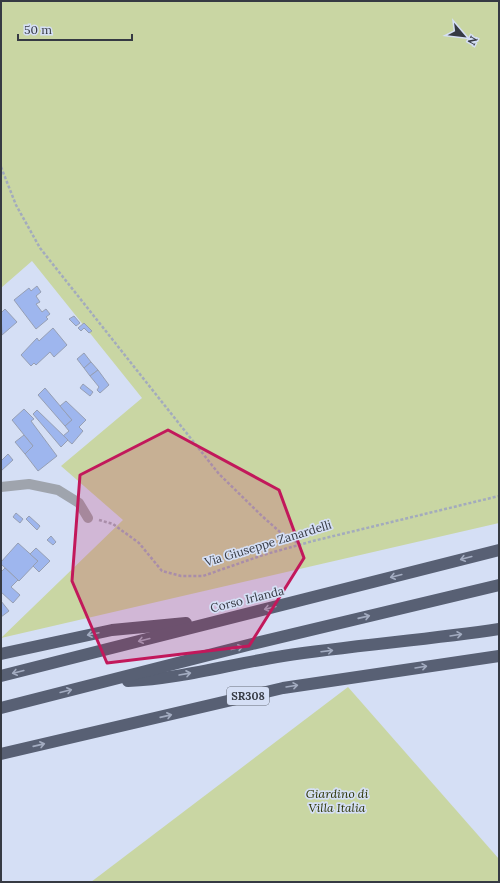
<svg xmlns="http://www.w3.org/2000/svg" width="500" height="883" font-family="Lora,serif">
	<rect width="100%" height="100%" fill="#d5dff5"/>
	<g fill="#c9d6a3">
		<polygon points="1,1 499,1 499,523 1,638 123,520 61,466 142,398 32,261 1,288"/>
		<polygon points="348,687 499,859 499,882 91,882"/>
	</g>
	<g fill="#9eb6ee" stroke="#969fb4">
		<polygon points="37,286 41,292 36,296 40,302 36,304 42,312 46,309 50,314 46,317 48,319 36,329 14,300 29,288 31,291"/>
		<polygon points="5,309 17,322 2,335 1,313"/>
		<polygon points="74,316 80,323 76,326 69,319"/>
		<polygon points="84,323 92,331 89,333 84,328 81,331 78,328"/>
		<polygon points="53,328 67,345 54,357 50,352 36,365 34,363 31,366 21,355 37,338 39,341"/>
		<polygon points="84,353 91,362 84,368 77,359"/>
		<polygon points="91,362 98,370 90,376 84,368"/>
		<polygon points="98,370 109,385 100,393 97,390 99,387 90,376"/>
		<polygon points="83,384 93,392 90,396 80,388"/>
		<polygon points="45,388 72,420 65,426 38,395"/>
		<polygon points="66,401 86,420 79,427 83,431 72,444 63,436 69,431 65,426 72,420 60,406"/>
		<polygon points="24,409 34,419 31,421 57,456 38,471 25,454 33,446 12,420"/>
		<polygon points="37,410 68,440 61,447 33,414"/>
		<polygon points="24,435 33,446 25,454 15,442"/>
		<polygon points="8,454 13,460 1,471 1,461"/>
		<polygon points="16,513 23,519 20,523 13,517"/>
		<polygon points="29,516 40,526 37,530 26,519"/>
		<polygon points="51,536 56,542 53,545 47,540"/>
		<polygon points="18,543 38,561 19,581 1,564 1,562"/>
		<polygon points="36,548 50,561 39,572 33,566 38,561 30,554"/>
		<polygon points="5,568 18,580 11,587 20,595 13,603 1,592 1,572"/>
		<polygon points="1,601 9,611 1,617"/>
	</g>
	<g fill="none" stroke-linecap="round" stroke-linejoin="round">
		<g stroke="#a3abbd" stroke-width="2.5" stroke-dasharray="3 2" stroke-linecap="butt">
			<polyline points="1,167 16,205 40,248 219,474 262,516 280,532 301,545"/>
			<polyline points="99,520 113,524 139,543 162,571 181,576 203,576 263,555 313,541 499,496"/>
		</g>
		<polyline stroke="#9fa4ad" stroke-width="10" points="1,487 29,484 58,490 79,503 88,518"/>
		<g stroke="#586074" stroke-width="12">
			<polyline points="1,654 112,630 186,623"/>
			<polyline points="1,676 499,550"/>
			<path d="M128,681C180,679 231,664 283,656C355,645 427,640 499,629"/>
			<polyline points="1,708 252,644 499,585"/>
			<polyline points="1,754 283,688 499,656"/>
		</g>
	</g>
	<defs><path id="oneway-shaft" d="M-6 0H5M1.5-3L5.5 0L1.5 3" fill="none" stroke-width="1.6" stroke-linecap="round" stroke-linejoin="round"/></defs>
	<g stroke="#a3acc1">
		<use href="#oneway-shaft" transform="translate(466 558) rotate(165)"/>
		<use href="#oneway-shaft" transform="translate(396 576) rotate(166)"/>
		<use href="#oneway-shaft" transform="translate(270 608) rotate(166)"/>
		<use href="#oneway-shaft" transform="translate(364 617) rotate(-13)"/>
		<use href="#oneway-shaft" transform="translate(93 634) rotate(168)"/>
		<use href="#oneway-shaft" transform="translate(456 635) rotate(-9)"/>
		<use href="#oneway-shaft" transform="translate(144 640) rotate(166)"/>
		<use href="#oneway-shaft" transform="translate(237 648) rotate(-14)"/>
		<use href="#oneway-shaft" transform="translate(327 651) rotate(-7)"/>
		<use href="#oneway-shaft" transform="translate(421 667) rotate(-9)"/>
		<use href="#oneway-shaft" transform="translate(18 672) rotate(166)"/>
		<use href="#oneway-shaft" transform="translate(185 674) rotate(-10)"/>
		<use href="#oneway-shaft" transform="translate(292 686) rotate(-9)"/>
		<use href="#oneway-shaft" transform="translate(66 691) rotate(-14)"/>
		<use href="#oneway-shaft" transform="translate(166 716) rotate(-13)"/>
		<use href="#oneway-shaft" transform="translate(39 745) rotate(-13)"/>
	</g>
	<path fill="#c2185b" fill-opacity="0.2" stroke="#c2185b" stroke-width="3" stroke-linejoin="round" d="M168,430L279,490L304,558L249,646L107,663L72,581L80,475Z"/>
	<g text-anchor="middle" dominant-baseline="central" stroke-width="3.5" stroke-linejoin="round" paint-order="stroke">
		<rect fill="#d5dff5" stroke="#666c78" stroke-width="1" x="227" y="687" width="42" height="18" rx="3"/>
		<g font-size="11" font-weight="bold" fill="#363a43">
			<text x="248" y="696">SR308</text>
		</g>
		<g font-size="12" fill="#363a43" stroke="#d5dff5">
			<text transform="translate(268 543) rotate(-17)">Via Giuseppe Zanardelli</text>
			<text transform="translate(247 599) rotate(-14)">Corso Irlanda</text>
		</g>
		<g font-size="12" font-style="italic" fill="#2b3303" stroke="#d5dff5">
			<text x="337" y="793">Giardino di<tspan x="337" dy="14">Villa Italia</tspan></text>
		</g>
	</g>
	<rect width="500" height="883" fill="none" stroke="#363a43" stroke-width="4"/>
	<g transform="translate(464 36) rotate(118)" stroke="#d5dff5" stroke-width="3" paint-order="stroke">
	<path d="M0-3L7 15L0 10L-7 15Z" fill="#363a43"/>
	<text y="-6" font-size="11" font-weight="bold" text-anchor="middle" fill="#363a43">N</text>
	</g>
	<path d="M18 34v6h114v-6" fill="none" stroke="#363a43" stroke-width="2"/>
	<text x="24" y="34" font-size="12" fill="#363a43" stroke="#d5dff5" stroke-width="3" paint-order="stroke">50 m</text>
</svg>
